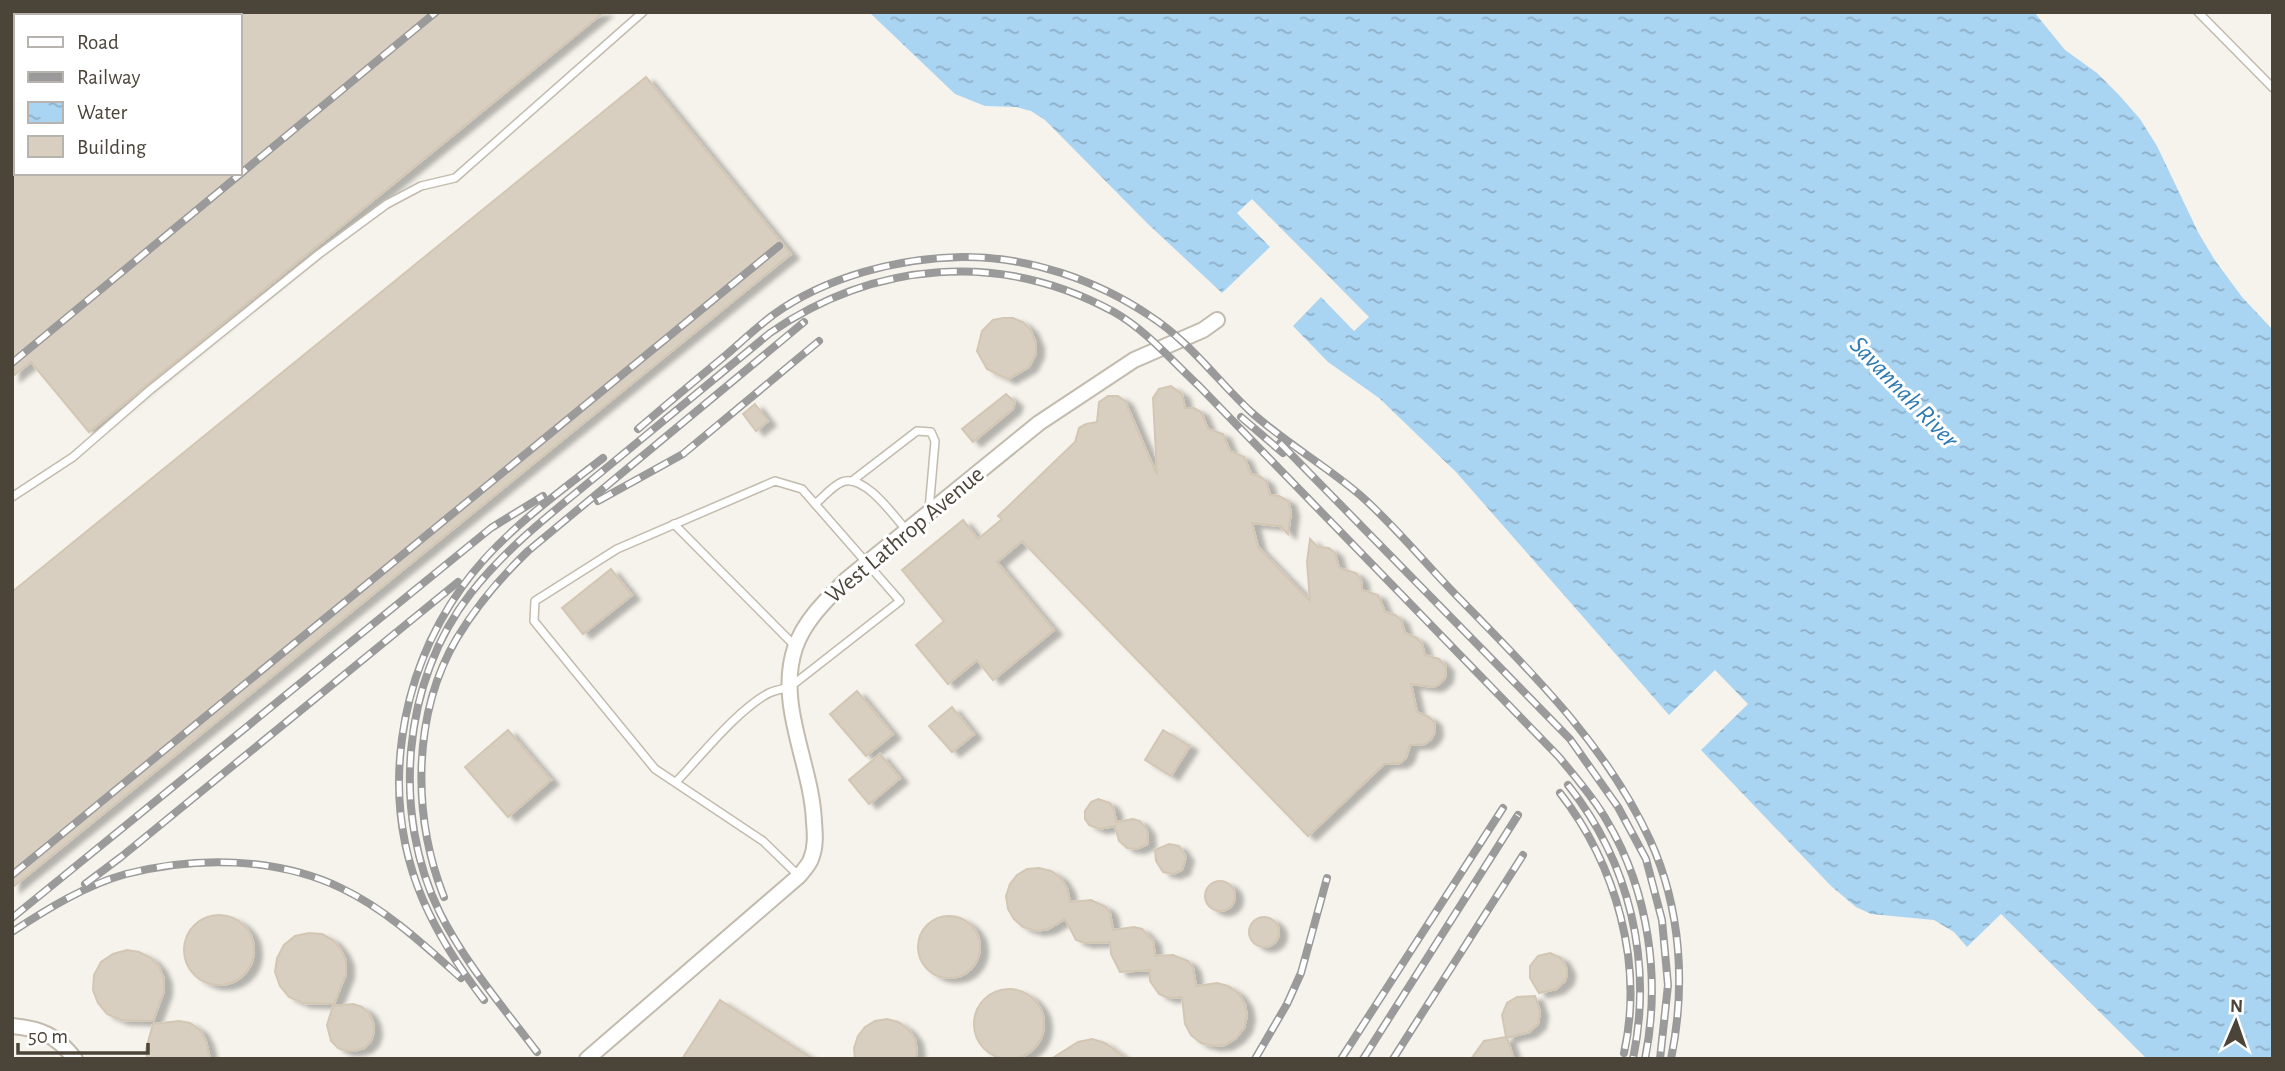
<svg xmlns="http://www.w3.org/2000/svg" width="2285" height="1071" viewBox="0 0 2285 1071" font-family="'Alegreya Sans',sans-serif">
<defs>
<pattern id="water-ripples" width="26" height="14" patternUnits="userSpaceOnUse" patternTransform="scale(1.75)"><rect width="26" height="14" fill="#a9d4f2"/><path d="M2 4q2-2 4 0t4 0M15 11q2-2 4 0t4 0" fill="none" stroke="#8caec5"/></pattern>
<filter id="shadow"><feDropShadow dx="8" dy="4.5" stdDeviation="2" flood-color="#0004"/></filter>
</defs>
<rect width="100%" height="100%" fill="#f6f3ec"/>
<!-- water -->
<path fill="url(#water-ripples)" d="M 869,12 L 2034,12 L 2065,50 L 2097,73 L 2119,95 L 2140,119 L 2157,146 L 2198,232 L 2214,259 L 2242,297 L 2273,330 L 2273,1059 L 2147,1059 L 2001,914 L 1967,947 L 1954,932 L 1934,920 L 1871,914 L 1856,907 L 1831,886 L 1701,750 L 1748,704 L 1715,670 L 1669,715 L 1456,472 L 1379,398 L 1328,362 L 1293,326 L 1321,297 L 1354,331 L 1369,317 L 1252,199 L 1237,213 L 1270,247 L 1222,293 L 1148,224 L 1045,120 L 1031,111 L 1016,107 L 985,106 L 955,94 Z"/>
<!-- building -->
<g fill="#d8cfc1" stroke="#d3c7b4" stroke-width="2" filter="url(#shadow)">
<path d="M 240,12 L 604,12 L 89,432 L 31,362 L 12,377 L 12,173 L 240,173 Z"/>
<path d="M 646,77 L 791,254 L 12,888 L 12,592 Z"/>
<path d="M 1003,318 L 1013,318 L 1023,322 L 1030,329 L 1036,343 L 1036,353 L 1029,367 L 1008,379 L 987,369 L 977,351 L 982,331 L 993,320 Z"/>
<path d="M 1171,386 L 1182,394 L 1185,408 L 1194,408 L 1201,412 L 1208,429 L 1223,434 L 1230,451 L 1244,457 L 1251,474 L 1259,476 L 1266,481 L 1270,495 L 1279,496 L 1288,501 L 1291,512 L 1288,534 L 1280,526 L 1252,523 L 1258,547 L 1310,601 L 1307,562 L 1310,539 L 1318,547 L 1329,548 L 1335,553 L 1339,568 L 1356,573 L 1361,580 L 1362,590 L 1378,595 L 1385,612 L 1395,615 L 1401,620 L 1405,633 L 1417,638 L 1422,644 L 1425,655 L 1439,659 L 1446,667 L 1445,678 L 1438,685 L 1433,687 L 1411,684 L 1417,712 L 1429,717 L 1434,722 L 1435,732 L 1431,739 L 1425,744 L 1410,745 L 1406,758 L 1400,763 L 1384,764 L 1308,836 L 1022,541 L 997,562 L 1054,630 L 993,680 L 977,660 L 948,684 L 916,645 L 944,621 L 902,570 L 963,520 L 978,539 L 1002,519 L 998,516 L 1075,442 L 1079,428 L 1086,424 L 1097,422 L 1099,402 L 1108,396 L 1118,396 L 1125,401 L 1157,475 L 1153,398 L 1159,389 Z"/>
<path d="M 1006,394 L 1015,402 L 1013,409 L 973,442 L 962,429 Z"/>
<path d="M 755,404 L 768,421 L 756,431 L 743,414 Z"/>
<path d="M 611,569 L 632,595 L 583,634 L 562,608 Z"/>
<path d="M 857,691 L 893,734 L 866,756 L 830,714 Z"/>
<path d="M 952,707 L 974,734 L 952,752 L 929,726 Z"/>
<path d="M 508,730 L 551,780 L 508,817 L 465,767 Z"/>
<path d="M 1163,730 L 1190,746 L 1171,776 L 1145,760 Z"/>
<path d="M 880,754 L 900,778 L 869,804 L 849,780 Z"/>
<path d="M 1098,799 L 1110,803 L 1114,810 L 1116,822 L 1133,819 L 1140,821 L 1147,830 L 1148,844 L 1137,849 L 1127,848 L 1119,841 L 1115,826 L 1099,829 L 1089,825 L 1085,819 L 1085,811 L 1091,802 Z"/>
<path d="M 1169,844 L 1179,846 L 1186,857 L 1182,870 L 1173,874 L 1163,872 L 1156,861 L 1155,850 Z"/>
<path d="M 1039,868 L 1051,871 L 1060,877 L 1067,888 L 1070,902 L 1091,900 L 1106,907 L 1110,913 L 1113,930 L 1134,927 L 1142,929 L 1153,941 L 1155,956 L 1173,955 L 1188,961 L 1193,968 L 1196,986 L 1217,983 L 1228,986 L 1238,993 L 1245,1004 L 1247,1016 L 1244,1028 L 1236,1038 L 1225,1045 L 1213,1046 L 1201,1043 L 1191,1035 L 1185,1024 L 1182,997 L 1168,998 L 1159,994 L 1150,981 L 1150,970 L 1120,972 L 1111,954 L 1110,942 L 1085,943 L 1076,940 L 1065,919 L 1048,929 L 1036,931 L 1023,927 L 1014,919 L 1008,909 L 1006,896 L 1010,884 L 1017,875 L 1027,869 Z"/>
<circle cx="1220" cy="896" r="15"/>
<circle cx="219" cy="950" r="35"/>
<circle cx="949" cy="947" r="31"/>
<circle cx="1264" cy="932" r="15"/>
<path d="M 309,933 L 322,934 L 333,940 L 341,950 L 346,961 L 346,974 L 334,1004 L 303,1003 L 289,997 L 280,986 L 275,972 L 277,958 L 284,945 L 295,936 Z"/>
<path d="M 127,950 L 139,952 L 151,958 L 159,967 L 164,979 L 164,991 L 153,1021 L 121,1020 L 107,1014 L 98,1003 L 93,990 L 94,975 L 101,962 L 113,954 Z"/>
<path d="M 1550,953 L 1561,958 L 1567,969 L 1567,975 L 1565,981 L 1556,989 L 1539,993 L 1530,978 L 1530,966 L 1538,956 Z"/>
<circle cx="1009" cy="1024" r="35"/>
<path d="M 1535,996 L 1540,1012 L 1538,1024 L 1529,1032 L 1507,1038 L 1514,1059 L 1471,1059 L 1484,1041 L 1506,1037 L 1502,1015 L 1507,1003 L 1517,997 Z"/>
<path d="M 720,1000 L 813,1059 L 682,1059 Z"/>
<path d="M 353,1004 L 362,1007 L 369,1013 L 373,1022 L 374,1032 L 371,1041 L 364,1048 L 354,1051 L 346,1051 L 338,1048 L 331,1041 L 327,1025 L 333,1006 Z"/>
<path d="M 887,1019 L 898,1022 L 908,1029 L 915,1039 L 917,1052 L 915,1059 L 855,1059 L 854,1048 L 858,1036 L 865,1027 L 875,1021 Z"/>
<path d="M 179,1021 L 190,1023 L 200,1030 L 206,1041 L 210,1059 L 147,1059 L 146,1049 L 153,1024 Z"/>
<path d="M 1092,1039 L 1105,1043 L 1127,1059 L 1051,1059 L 1078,1042 Z"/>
</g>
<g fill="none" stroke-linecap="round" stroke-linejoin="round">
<defs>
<g id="lane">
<path d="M 2198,12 L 2273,88"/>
<path d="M 852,481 L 917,431 L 931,432 L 935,441 L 929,510"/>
<path d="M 12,497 L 73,457 L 150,390 L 319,254 L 387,204 L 421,186 L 455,178 L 643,12"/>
<path d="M 815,504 C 823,498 832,486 842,482 C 864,473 894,516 907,531"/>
<path d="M 674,524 L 795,646"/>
<path d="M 676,782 C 701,756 738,709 769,693 C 775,690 783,689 790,687 L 900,601 L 802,489 L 775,481 L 617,549 L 535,601 L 534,621 L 655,769 L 763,841 L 799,876"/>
</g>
<g id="street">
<path d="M 12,1026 C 42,1029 56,1035 75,1059"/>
<path d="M 587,1059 L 799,876 C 803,871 809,865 811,859 C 816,847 815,834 814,822 C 812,765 776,705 795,648 C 804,621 827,599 846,580 L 1039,423 L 1134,360 L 1203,330 L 1217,320"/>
</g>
</defs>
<!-- lane casing -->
<use href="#lane" stroke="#c2bbae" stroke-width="10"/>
<!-- street casing -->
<use href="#street" stroke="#c2bbae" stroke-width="18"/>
<!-- lane -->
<use href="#lane" stroke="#fff" stroke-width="7"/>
<!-- street -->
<use href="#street" stroke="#fff" stroke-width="14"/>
<defs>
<g id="rail">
<path d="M 12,363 L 436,12"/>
<path d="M 1241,417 L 1283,453"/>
<path d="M 638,429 C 667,404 697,379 726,355 C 742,341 757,327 773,315 C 825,277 898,258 962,257 C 1027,256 1097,280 1150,316 C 1189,341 1217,380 1250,411 C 1284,442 1325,465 1360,495 C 1394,525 1424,562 1456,595 C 1529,670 1606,744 1650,840 C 1681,908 1686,986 1671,1059"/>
<path d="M 1280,443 L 1570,739 L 1618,807 L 1646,859 L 1662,920 L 1668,985 L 1660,1059"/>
<path d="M 598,501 L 683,454 L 819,341"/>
<path d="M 1568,785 C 1630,863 1653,962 1633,1059"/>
<path d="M 1560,793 C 1616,865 1644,963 1624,1053"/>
<path d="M 12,875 L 779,246"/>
<path d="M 85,884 L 121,857 L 458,582"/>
<path d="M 444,897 C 412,816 412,714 457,638 C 477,605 501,577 528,551 L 804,322"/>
<path d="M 12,918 L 491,528 L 543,496"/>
<path d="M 12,932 C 47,909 86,885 126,874 C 196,856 276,857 341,888 C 387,910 424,945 461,978"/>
<path d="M 484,1000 C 460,969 439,937 423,900 C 379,798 398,676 462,587 C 499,535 553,497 603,458"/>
<path d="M 537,1052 C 503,1007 465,963 440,913 C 391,814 402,680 471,593 C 507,547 554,511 599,474 C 656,427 713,380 770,333 C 874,261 1001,250 1114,312 C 1146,330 1172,361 1199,386 L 1559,757 C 1576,778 1594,798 1607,821 C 1649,892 1661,979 1645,1059"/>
<path d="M 1255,1059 L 1287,1004 L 1301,973 L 1327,878"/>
<path d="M 1341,1059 L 1503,808"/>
<path d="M 1363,1059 L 1518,815"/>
<path d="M 1393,1059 L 1523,855"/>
</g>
</defs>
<!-- rail casing -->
<use href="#rail" stroke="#9a9a9a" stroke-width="8"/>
<!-- rail -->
<use href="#rail" stroke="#fff" stroke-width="5" stroke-dasharray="16" stroke-linecap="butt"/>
</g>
<g text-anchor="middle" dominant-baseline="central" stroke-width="6" stroke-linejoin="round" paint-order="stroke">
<!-- street labels -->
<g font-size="24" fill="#4b4439" stroke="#fff">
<text transform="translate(905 535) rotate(-40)">West Lathrop Avenue</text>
</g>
<!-- water labels -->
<g font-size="26" font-style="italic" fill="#2e7ab2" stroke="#fff">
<text transform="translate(1904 392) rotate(46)">Savannah River</text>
</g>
</g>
<!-- border -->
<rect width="2285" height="1071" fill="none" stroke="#4b4439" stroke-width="28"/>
<!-- legend -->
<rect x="14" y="14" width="228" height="161" fill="#ffffff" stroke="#b7b4b0" stroke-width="2"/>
<rect x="28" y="37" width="35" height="10" fill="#ffffff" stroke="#b7b4b0" stroke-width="2"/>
<text x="77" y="49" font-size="21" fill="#4b4439">Road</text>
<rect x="28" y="72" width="35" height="10" fill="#9a9a9a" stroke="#b7b4b0" stroke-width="2"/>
<text x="77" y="84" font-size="21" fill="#4b4439">Railway</text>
<rect x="28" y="102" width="35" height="21" fill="url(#water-ripples)" stroke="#b7b4b0" stroke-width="2"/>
<text x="77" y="119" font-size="21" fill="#4b4439">Water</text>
<rect x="28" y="136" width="35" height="21" fill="#d8cfc1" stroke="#b7b4b0" stroke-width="2"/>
<text x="77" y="154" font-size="21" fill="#4b4439">Building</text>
<!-- north arrow -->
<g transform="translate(2236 1022) rotate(2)" stroke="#ffffff" stroke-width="5" paint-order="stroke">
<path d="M0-5L12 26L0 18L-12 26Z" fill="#4b4439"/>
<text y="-10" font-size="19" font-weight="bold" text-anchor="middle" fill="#4b4439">N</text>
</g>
<!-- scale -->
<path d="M18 1043v10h130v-10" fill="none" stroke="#4b4439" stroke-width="3.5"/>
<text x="28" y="1043" font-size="21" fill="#4b4439" stroke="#ffffff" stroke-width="5" paint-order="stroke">50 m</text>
</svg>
